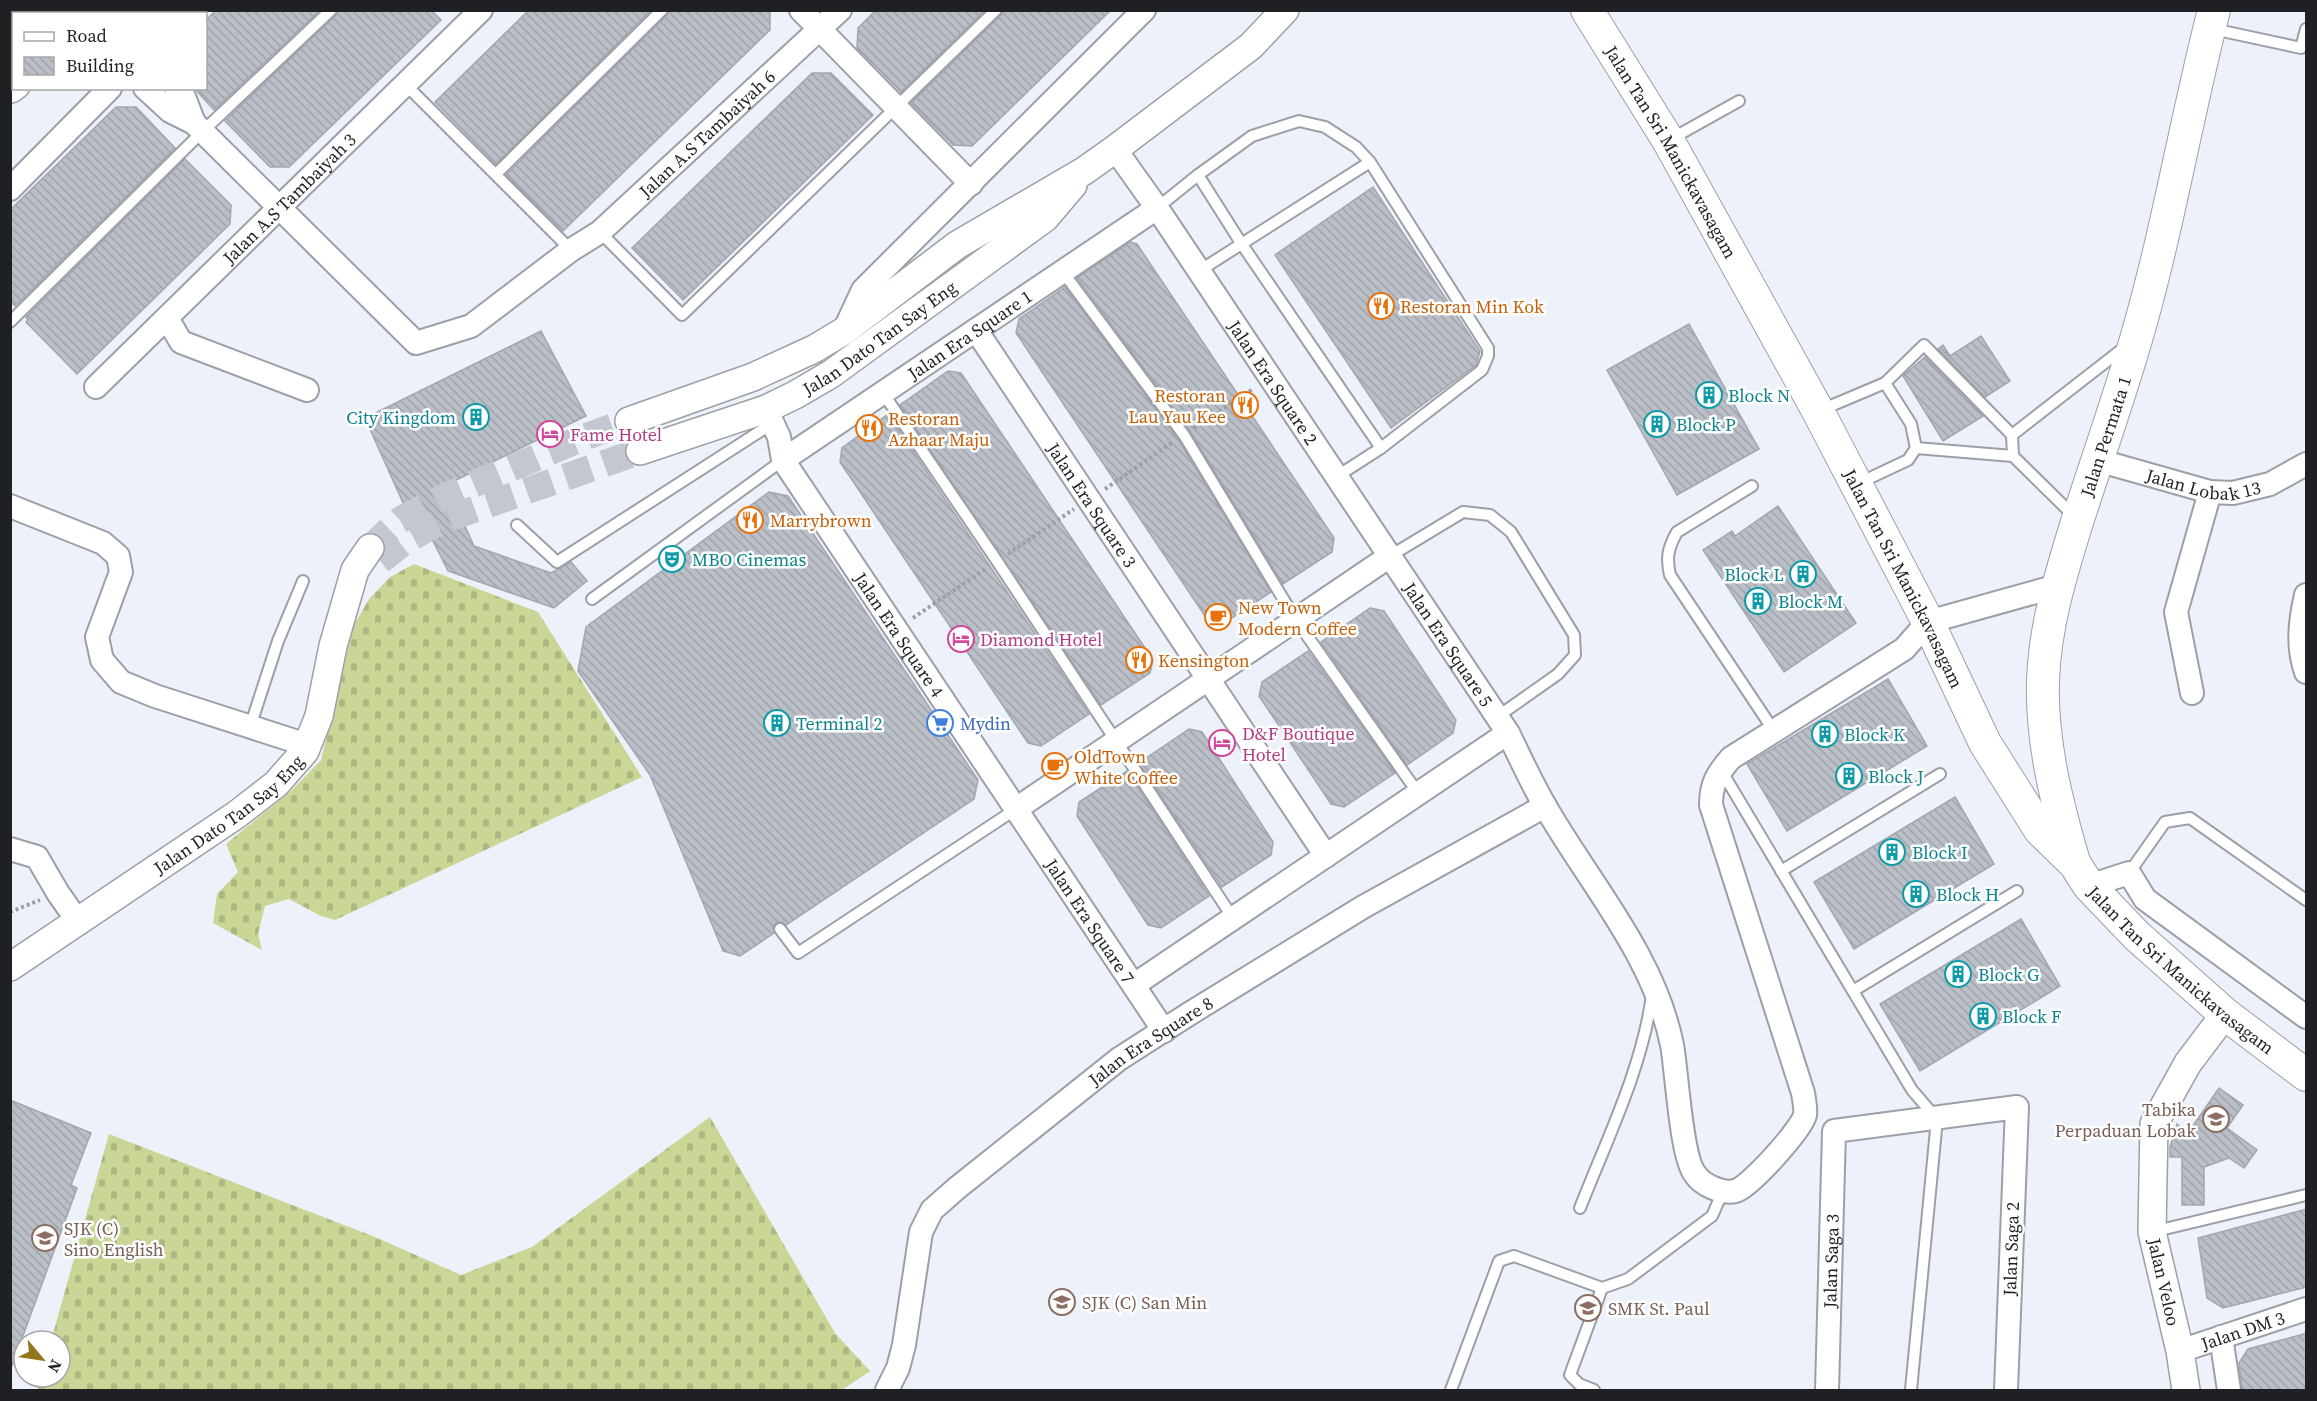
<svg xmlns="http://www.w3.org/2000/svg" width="2317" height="1401" viewBox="0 0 2317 1401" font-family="'Source Serif 4',serif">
<defs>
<pattern id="cemetery-stones" width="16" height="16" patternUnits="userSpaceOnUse" patternTransform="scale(1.5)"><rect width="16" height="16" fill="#cad696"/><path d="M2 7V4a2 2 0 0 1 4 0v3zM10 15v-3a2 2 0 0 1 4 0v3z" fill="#adb781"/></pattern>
<pattern id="building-back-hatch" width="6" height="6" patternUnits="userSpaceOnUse" patternTransform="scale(1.5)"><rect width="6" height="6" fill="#babfc7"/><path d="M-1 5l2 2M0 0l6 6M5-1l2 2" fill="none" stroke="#9fa4ab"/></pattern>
</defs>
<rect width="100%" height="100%" fill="#ecf1fa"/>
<!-- cemetery -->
<g fill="url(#cemetery-stones)">
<path d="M 414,564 L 538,612 L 642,777 L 335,920 L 321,916 L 289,899 L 265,906 L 258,934 L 262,950 L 213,923 L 217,894 L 238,872 L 226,844 L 292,790 L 321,760 L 353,627 L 369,599 L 390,577 Z"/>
<path d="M 710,1117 L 835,1333 L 870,1371 L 842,1390 L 37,1390 L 41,1377 L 60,1377 L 60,1341 L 51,1341 L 109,1134 L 375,1237 L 461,1275 L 532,1247 Z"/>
</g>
<!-- building -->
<g fill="url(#building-back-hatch)" stroke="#a2a6af" stroke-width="1.5">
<path d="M 216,10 L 320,10 L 214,110 L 194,88 L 206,88 L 206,20 Z"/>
<path d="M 338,10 L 431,10 L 441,20 L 289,167 L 270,167 L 225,121 L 336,15 Z"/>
<path d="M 529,10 L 651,10 L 496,164 L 435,102 Z"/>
<path d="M 669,10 L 770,10 L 770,30 L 563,231 L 506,175 L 667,15 Z"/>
<path d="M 876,10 L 985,10 L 901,92 L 857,48 L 858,28 Z"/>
<path d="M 1003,10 L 1111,10 L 972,146 L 953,145 L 911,103 L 1001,15 Z"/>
<path d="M 812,73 L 831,73 L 873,115 L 683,300 L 632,248 Z"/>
<path d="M 116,107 L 136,107 L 175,148 L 15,306 L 10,301 L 10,210 Z"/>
<path d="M 185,159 L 231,205 L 230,224 L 77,374 L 26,322 L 28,320 L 26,317 Z"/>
<path d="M 1373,187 L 1480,351 L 1476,365 L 1391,428 L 1275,255 Z"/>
<path d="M 1130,242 L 1137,244 L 1334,538 L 1332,552 L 1283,584 L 1190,431 L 1077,278 Z"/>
<path d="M 1065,287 L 1178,439 L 1271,592 L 1223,624 L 1209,622 L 1016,333 L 1019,319 Z"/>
<path d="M 1689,324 L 1759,449 L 1677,495 L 1607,370 Z"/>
<path d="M 541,331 L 586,416 L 446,485 L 474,546 L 551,573 L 571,562 L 587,581 L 554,608 L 448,571 L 413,501 L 404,505 L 365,418 Z"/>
<path d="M 1981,336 L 2010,381 L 1985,397 L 1938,349 L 1943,345 L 1950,356 Z"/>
<path d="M 1925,357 L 1983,416 L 1943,441 L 1903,376 Z"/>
<path d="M 948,371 L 961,373 L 1153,660 L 1150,673 L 1101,705 L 900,405 Z"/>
<path d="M 888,414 L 1089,714 L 1041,746 L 1028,743 L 840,462 L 842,448 Z"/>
<path d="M 769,492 L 788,496 L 978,780 L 974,799 L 786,925 L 782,922 L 776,923 L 773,927 L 774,933 L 740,956 L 723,951 L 650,775 L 578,671 L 586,627 Z"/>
<path d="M 1778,506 L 1856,623 L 1784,672 L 1703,550 L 1732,531 L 1735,536 Z"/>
<path d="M 1370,608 L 1384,611 L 1456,720 L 1453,733 L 1407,765 L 1321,642 Z"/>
<path d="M 1308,651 L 1395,773 L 1344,807 L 1331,804 L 1259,696 L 1262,682 Z"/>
<path d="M 1888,679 L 1927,746 L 1787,831 L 1747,764 Z"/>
<path d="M 1189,729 L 1202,732 L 1273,842 L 1271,855 L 1222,887 L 1139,763 Z"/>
<path d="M 1127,771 L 1209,896 L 1161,928 L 1148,925 L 1077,816 L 1079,802 Z"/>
<path d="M 1955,797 L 1994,864 L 1854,949 L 1814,882 Z"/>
<path d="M 2021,919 L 2060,986 L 1920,1071 L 1880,1004 Z"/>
<path d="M 2219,1088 L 2243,1105 L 2227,1128 L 2257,1150 L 2244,1168 L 2229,1158 L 2204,1167 L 2204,1205 L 2182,1205 L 2182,1157 L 2170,1157 L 2170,1147 L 2177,1124 L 2188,1133 Z"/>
<path d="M 10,1100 L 91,1133 L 71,1185 L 77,1188 L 12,1366 L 10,1366 Z"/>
<path d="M 2307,1209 L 2307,1287 L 2223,1308 L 2207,1298 L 2198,1238 Z"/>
<path d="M 2307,1333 L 2307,1390 L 2242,1390 L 2239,1363 L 2248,1349 Z"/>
</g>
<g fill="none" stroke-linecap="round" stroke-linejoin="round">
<!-- tertiary-tunnel -->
<g stroke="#c3c7cf" stroke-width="27" stroke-dasharray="27 14" stroke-linecap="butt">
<path d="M 370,548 L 400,520 L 448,495 L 585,437 L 629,421"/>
<path d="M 380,561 L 405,541 L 441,521 L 640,451"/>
</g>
<defs>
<g id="service">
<path d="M 2213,29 L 2301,48 L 2306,29"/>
<path d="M 405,84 L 571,250"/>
<path d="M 1671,139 L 1739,101"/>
<path d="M 496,174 L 662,10"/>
<path d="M 1198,175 L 1241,243 L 1381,448 L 1336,477"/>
<path d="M 1157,208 L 1198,175 L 1252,136 L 1299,121 L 1325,127 L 1356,147 L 1370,162 L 1488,348 L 1488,356 L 1482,370 L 1381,448"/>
<path d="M 600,232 L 682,315 L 996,10"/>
<path d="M 1199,271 L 1370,162"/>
<path d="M 1063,272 L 1184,435 L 1296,620 L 1418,793"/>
<path d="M 10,322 L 203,131 L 331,10"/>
<path d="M 1885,383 L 1924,345 L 2012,435"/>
<path d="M 883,393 L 997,561 L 1233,918"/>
<path d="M 1821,410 L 1885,383 L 1911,424 L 1916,448 L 1908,460 L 1857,484"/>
<path d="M 1916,448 L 2013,456"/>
<path d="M 1752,486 L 1677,532 C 1668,548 1666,558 1670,575 L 1774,731"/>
<path d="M 2075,517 L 2013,456 L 2012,435 L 2125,347"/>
<path d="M 517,525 L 557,562 L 773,423"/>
<path d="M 1390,556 L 1463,512 L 1490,515 L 1511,532 L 1574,635 L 1575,655 L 1558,674 L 1497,717"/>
<path d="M 592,599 L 783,460"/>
<path d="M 250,727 L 278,641 L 303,581"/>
<path d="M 1721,770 L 1912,1090 L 1937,1119 L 1911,1390"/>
<path d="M 1781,871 L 1940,774"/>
<path d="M 2129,873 L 2165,822 L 2190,818 L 2306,900"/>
<path d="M 780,929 L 798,953 L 1016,809"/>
<path d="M 1853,991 L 2017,891"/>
<path d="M 1580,1208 C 1607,1139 1642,1069 1652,995"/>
<path d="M 2152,1232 L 2306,1195"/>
<path d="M 1451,1390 L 1499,1261 L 1514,1256 L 1602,1288 L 1628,1279 L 1712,1216 L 1723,1191"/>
<path d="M 1594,1390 L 1579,1384 L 1570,1375 L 1602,1288"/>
</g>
<g id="minor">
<path d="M 801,10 L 971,184"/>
<path d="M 132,14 L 133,10"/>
<path d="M 186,14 L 189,10"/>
<path id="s1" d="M 145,88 L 170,111 L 194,123 L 416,343 L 471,326 L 571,250 L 600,232 L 840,10"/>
<path d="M 176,88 L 184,97 L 194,123"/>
<path id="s2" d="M 1115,149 L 1157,208 L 1508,733 C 1520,757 1531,782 1545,806 C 1589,883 1654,955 1672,1045 C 1677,1072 1681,1157 1695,1174 C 1702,1185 1722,1194 1735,1191 C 1749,1188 1801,1130 1805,1115 C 1806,1109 1804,1099 1803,1093 L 1711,805 C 1711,784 1717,774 1731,758 L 1904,649 L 1928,622 L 2057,586"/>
<path d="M 10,189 L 110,88"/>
<path d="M 167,318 L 181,342 L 307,390"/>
<path id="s3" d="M 976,330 L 1326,856"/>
<path d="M 844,331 L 863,290 L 1144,10"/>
<path id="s4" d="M 96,387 L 481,10"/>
<path id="s5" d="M 766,409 L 779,437 L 783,460 L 1164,1031"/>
<path id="s6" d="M 783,460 L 1157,208"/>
<path id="s7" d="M 2097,460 L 2210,492 L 2233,493 L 2270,484 L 2306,464"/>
<path d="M 10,506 L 103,543 L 118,556 L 121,572 L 97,637 L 102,660 L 121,682 L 155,696 L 307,745"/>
<path d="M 2306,595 C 2300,621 2297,647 2306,672"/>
<path d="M 2192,693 L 2176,612 L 2210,492"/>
<path d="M 1016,809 L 1390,556"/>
<path d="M 10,849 L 37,857 L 58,893 L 79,923"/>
<path d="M 2089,886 L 2129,873 L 2145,899 L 2306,1017"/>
<path d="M 1134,985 L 1508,733"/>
<path d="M 2221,1337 L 2229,1390"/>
<path id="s8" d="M 2180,1351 L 2306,1309"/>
<path id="s9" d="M 887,1390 L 898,1368 L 904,1345 L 921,1232 L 932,1210 L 957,1188 L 1119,1059 L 1189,1014 L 1363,907 L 1545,806"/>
<path id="s10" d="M 1827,1390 L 1834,1131 L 2017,1107 L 2006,1390"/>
</g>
<g id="tertiary">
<path d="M 629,421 L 753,377 L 814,349 L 844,331 L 957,245 L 1084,171 L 1115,149 L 1251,46 L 1285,10"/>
<path id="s11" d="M 640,451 L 766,409 L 795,395 L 831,374 L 1045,218 L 1073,185"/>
<path id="s12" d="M 10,967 L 236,815 L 276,784 L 305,751 L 319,716 L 333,646 L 355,570 L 370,548"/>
<path d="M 2186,1390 L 2180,1351 L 2152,1232 L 2154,1124 L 2188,1063 L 2225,1014"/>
</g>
<g id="secondary">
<path id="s13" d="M 1587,10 L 1668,140 L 1818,411 L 1928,622 L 1985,743 L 2040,830 L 2075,864 L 2089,886 L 2137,936 L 2225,1014 L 2306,1075"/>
<path id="s14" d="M 2074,862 C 2057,804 2041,742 2043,680 C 2045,625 2061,574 2077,522 C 2097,460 2119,398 2137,336 C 2168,229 2186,119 2214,10"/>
</g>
<g id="trunk">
<path d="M 45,14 L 48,10"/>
<path d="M 84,14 L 87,10"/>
<path d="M 10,47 L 14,44"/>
<path d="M 10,86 L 14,83"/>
</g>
</defs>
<!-- service casing -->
<use href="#service" stroke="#9ba0a8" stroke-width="14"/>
<!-- minor casing -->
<use href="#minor" stroke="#9ba0a8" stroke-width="26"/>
<!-- tertiary casing -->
<use href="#tertiary" stroke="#9ba0a8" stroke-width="30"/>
<!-- secondary casing -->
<use href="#secondary" stroke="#9ba0a8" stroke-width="34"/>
<!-- trunk casing -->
<use href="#trunk" stroke="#9ba0a8" stroke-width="36"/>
<!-- path -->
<g stroke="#9ca0a6" stroke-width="4" stroke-dasharray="3 3" stroke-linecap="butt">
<path d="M 1194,428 L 1253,389"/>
<path d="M 1105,489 L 1173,442"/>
<path d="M 1008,554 L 1074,509"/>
<path d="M 913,618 L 987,568"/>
<path d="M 10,912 L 40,900"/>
</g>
<!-- service -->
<use href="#service" stroke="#fff" stroke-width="10"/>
<!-- minor -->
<use href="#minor" stroke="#fff" stroke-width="22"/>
<!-- tertiary -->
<use href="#tertiary" stroke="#fff" stroke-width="27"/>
<!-- secondary -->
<use href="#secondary" stroke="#fff" stroke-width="32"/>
<!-- trunk -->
<use href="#trunk" stroke="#fff" stroke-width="33"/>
</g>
<!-- icons -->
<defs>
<symbol id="restaurant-ring" viewBox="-11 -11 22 22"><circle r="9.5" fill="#fff" stroke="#e8710a" stroke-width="1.5"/><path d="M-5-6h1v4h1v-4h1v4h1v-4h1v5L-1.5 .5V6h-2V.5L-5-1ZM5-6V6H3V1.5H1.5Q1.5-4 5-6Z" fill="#e8710a"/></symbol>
<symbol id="building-ring" viewBox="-11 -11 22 22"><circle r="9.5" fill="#fff" stroke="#0f9aa8" stroke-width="1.5"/><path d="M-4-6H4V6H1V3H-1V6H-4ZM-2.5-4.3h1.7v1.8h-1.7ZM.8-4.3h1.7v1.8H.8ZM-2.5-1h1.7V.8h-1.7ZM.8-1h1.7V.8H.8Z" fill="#0f9aa8"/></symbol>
<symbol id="hotel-ring" viewBox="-11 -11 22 22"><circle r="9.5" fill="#fff" stroke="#d1479c" stroke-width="1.5"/><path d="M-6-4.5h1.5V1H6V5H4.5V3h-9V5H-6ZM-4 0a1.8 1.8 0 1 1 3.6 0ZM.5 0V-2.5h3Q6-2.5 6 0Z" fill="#d1479c"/></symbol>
<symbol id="theatre-ring" viewBox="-11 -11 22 22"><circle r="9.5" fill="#fff" stroke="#0f9aa8" stroke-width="1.5"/><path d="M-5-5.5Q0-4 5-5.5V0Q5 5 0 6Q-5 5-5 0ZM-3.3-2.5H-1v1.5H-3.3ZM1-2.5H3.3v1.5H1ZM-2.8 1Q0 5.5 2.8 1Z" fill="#0f9aa8"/></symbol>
<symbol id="cafe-ring" viewBox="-11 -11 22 22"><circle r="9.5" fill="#fff" stroke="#e8710a" stroke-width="1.5"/><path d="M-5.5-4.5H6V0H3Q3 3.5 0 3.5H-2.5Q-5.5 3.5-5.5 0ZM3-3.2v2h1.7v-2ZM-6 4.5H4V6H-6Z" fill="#e8710a"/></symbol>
<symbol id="supermarket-ring" viewBox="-11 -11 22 22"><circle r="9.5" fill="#fff" stroke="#3f7fe0" stroke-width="1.5"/><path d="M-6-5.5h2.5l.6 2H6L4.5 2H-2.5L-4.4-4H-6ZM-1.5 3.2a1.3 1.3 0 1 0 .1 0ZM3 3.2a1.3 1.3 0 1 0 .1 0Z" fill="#3f7fe0"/></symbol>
<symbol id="school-ring" viewBox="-11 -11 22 22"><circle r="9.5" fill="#fff" stroke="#8d6e63" stroke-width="1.5"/><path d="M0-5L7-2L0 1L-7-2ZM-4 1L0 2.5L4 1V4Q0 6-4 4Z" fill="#8d6e63"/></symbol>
</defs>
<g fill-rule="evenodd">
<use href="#restaurant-ring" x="1366" y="291" width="30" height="30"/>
<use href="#building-ring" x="1694" y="380" width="30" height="30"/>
<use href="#restaurant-ring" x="1230" y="390" width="30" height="30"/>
<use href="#building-ring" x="461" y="402" width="30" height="30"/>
<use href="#building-ring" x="1642" y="409" width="30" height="30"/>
<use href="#restaurant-ring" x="854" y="413" width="30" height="30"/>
<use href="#hotel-ring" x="535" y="419" width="30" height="30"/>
<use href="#restaurant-ring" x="735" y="505" width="30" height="30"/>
<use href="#theatre-ring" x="657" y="544" width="30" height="30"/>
<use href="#building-ring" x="1788" y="559" width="30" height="30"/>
<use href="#building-ring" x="1743" y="586" width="30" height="30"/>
<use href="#cafe-ring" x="1203" y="602" width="30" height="30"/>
<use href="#hotel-ring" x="946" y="624" width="30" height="30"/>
<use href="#restaurant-ring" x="1124" y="645" width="30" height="30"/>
<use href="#building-ring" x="762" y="708" width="30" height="30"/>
<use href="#supermarket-ring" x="925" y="708" width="30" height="30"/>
<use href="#building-ring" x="1810" y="719" width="30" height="30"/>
<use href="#hotel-ring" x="1207" y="728" width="30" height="30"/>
<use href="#cafe-ring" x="1040" y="751" width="30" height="30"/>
<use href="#building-ring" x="1834" y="761" width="30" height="30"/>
<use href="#building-ring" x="1877" y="837" width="30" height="30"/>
<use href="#building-ring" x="1901" y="879" width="30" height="30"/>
<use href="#building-ring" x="1943" y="959" width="30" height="30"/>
<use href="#building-ring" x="1968" y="1001" width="30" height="30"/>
<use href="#school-ring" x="2201" y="1104" width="30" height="30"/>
<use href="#school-ring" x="30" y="1223" width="30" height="30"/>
<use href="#school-ring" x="1047" y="1287" width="30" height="30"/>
<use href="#school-ring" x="1573" y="1293" width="30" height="30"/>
</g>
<g text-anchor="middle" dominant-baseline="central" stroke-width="5" stroke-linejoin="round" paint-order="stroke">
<!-- street labels -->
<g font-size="18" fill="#1e2023" stroke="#fff">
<text stroke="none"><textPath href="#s1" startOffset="736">Jalan A.S Tambaiyah 6</textPath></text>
<text stroke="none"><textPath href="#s13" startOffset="165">Jalan Tan Sri Manickavasagam</textPath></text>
<text stroke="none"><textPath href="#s4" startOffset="270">Jalan A.S Tambaiyah 3</textPath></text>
<text stroke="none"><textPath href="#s6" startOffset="225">Jalan Era Square 1</textPath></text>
<text stroke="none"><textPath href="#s11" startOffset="267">Jalan Dato Tan Say Eng</textPath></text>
<text stroke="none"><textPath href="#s2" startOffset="282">Jalan Era Square 2</textPath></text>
<text stroke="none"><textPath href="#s14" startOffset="438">Jalan Permata 1</textPath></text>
<text stroke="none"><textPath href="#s7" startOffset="110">Jalan Lobak 13</textPath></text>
<text stroke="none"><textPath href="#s3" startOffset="210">Jalan Era Square 3</textPath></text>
<text stroke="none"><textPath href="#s13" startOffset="651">Jalan Tan Sri Manickavasagam</textPath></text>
<text stroke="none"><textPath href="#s5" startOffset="264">Jalan Era Square 4</textPath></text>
<text stroke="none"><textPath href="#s2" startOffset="597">Jalan Era Square 5</textPath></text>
<text stroke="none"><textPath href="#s12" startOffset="267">Jalan Dato Tan Say Eng</textPath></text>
<text stroke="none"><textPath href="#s5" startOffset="608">Jalan Era Square 7</textPath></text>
<text stroke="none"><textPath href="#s13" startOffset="1137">Jalan Tan Sri Manickavasagam</textPath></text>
<text stroke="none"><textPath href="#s9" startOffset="464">Jalan Era Square 8</textPath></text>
<text transform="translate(2011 1249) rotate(-88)">Jalan Saga 2</text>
<text stroke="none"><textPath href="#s10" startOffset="129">Jalan Saga 3</textPath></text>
<text transform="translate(2164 1282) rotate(77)">Jalan Veloo</text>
<text stroke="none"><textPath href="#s8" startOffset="66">Jalan DM 3</textPath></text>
</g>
<!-- food labels -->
<g font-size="18" fill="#c56008" stroke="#fff" text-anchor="start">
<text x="1400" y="306">Restoran Min Kok</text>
<text x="1226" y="395" text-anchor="end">Restoran<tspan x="1226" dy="21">Lau Yau Kee</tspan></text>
<text x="888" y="418">Restoran<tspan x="888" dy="21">Azhaar Maju</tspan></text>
<text x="770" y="520">Marrybrown</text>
<text x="1238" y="607">New Town<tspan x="1238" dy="21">Modern Coffee</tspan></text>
<text x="1158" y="660">Kensington</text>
<text x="1074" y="756">OldTown<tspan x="1074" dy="21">White Coffee</tspan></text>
</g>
<!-- culture labels -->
<g font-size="18" fill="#0d838f" stroke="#fff" text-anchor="start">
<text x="1728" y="395">Block N</text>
<text x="456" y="417" text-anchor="end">City Kingdom</text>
<text x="1676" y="424">Block P</text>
<text x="692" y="559">MBO Cinemas</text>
<text x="1784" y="574" text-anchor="end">Block L</text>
<text x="1778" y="601">Block M</text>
<text x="796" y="723">Terminal 2</text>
<text x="1844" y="734">Block K</text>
<text x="1868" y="776">Block J</text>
<text x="1912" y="852">Block I</text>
<text x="1936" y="894">Block H</text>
<text x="1978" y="974">Block G</text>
<text x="2002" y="1016">Block F</text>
</g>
<!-- hotel labels -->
<g font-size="18" fill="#b23c85" stroke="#fff" text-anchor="start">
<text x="570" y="434">Fame Hotel</text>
<text x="980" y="639">Diamond Hotel</text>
<text x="1242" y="733">D&amp;F Boutique<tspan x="1242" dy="21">Hotel</tspan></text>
</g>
<!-- shop labels -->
<g font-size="18" fill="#366cbe" stroke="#fff" text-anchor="start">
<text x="960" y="723">Mydin</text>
</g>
<!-- education labels -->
<g font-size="18" fill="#785e54" stroke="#fff" text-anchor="start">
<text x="2196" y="1109" text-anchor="end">Tabika<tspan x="2196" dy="21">Perpaduan Lobak</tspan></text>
<text x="64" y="1228">SJK (C)<tspan x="64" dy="21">Sino English</tspan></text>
<text x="1082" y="1302">SJK (C) San Min</text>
<text x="1608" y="1308">SMK St. Paul</text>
</g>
</g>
<!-- border -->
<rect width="2317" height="1401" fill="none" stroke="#1e2023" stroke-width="24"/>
<!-- legend -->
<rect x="12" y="12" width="195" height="78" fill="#ffffff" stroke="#a5a6a7" stroke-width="1.5"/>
<rect x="24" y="32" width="30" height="9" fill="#ffffff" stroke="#a5a6a7" stroke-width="1.5"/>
<text x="66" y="42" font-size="18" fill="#1e2023">Road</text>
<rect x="24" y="57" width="30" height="18" fill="url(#building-back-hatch)" stroke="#a5a6a7" stroke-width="1.5"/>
<text x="66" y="72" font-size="18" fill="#1e2023">Building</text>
<!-- north arrow -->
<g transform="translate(42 1359) rotate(119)"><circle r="28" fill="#ffffff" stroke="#a5a6a7" stroke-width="1.5"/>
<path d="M0-4.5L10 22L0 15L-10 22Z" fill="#92761c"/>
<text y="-9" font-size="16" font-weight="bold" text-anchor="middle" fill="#1e2023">N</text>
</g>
</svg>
